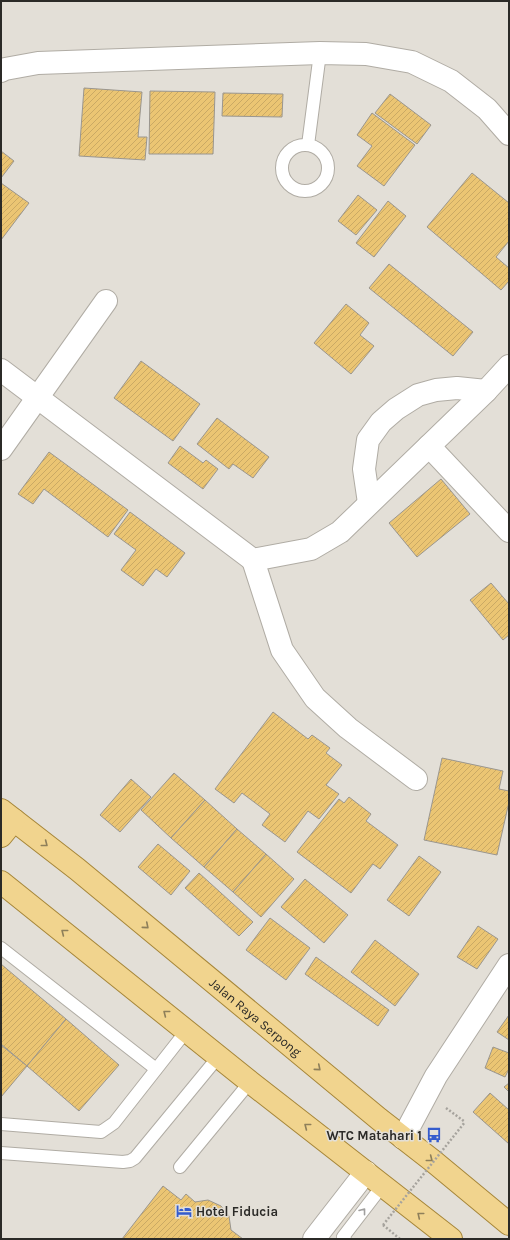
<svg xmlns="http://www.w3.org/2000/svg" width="510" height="1240" viewBox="0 0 510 1240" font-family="Karla,sans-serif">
<defs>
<pattern id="building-hatch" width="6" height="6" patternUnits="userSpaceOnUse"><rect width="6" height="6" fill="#ebc573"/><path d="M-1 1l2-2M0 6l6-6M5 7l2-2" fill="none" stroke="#caa964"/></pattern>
</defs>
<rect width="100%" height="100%" fill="#e3dfd7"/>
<!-- building -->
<g fill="url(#building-hatch)" stroke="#9a968f">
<path d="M 84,88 L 142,92 L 138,137 L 147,137 L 145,160 L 79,156 Z"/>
<path d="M 150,91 L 215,92 L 213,154 L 149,154 Z"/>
<path d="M 223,93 L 283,94 L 282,117 L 222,116 Z"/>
<path d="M 390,94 L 431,125 L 417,144 L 375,113 Z"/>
<path d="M 372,113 L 415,145 L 384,186 L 357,166 L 372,146 L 357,135 Z"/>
<path d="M 1,151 L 14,161 L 1,178 Z"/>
<path d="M 472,173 L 509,203 L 509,241 L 496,257 L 509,268 L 509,281 L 501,290 L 427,227 Z"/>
<path d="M 1,183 L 29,203 L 1,240 Z"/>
<path d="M 358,195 L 377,210 L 356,235 L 338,221 Z"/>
<path d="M 388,201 L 406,216 L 374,257 L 356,243 Z"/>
<path d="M 389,264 L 473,332 L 453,356 L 369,288 Z"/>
<path d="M 346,304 L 369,323 L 360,335 L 374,346 L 351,374 L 314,343 Z"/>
<path d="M 141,361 L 200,404 L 173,441 L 114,398 Z"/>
<path d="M 217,418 L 269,457 L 253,478 L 233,464 L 229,469 L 197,444 Z"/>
<path d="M 180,446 L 203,463 L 206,460 L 218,469 L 203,489 L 168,463 Z"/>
<path d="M 49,452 L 128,510 L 108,537 L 44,489 L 33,504 L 18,494 Z"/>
<path d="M 441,479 L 470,514 L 417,557 L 389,523 Z"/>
<path d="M 130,512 L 185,553 L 167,577 L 156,569 L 143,586 L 121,570 L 136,550 L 114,534 Z"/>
<path d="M 491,583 L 509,604 L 509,635 L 503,640 L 470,600 Z"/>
<path d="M 273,712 L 308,739 L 312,735 L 330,748 L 326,753 L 342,765 L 326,785 L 339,794 L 319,819 L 308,811 L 285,842 L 262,825 L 270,814 L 242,793 L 234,803 L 215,789 Z"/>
<path d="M 442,758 L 503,771 L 499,789 L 509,791 L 509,802 L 497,855 L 424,840 Z"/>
<path d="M 174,773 L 205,800 L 171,838 L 141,810 Z"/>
<path d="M 131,779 L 151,797 L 120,832 L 100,815 Z"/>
<path d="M 349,797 L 371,814 L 366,821 L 398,845 L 380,869 L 373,864 L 351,893 L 297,852 L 339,799 L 344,803 Z"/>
<path d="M 205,800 L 237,829 L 204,867 L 171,838 Z"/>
<path d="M 237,829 L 266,854 L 233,892 L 204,867 Z"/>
<path d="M 158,844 L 190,871 L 171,895 L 138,867 Z"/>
<path d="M 266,854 L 294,879 L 261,917 L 233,892 Z"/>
<path d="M 419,856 L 441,872 L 409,916 L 387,900 Z"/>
<path d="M 199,873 L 253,922 L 239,936 L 185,888 Z"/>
<path d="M 305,879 L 348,915 L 324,943 L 281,907 Z"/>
<path d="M 270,918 L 310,948 L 286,980 L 246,950 Z"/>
<path d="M 478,926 L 498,939 L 477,969 L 457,957 Z"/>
<path d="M 375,940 L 419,974 L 395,1006 L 351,972 Z"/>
<path d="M 316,957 L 389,1010 L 378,1026 L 305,974 Z"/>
<path d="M 1,964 L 66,1019 L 27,1066 L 1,1044 Z"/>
<path d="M 509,1015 L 509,1040 L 497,1032 Z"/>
<path d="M 66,1019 L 119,1065 L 79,1111 L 27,1066 Z"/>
<path d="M 1,1045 L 27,1066 L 1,1097 Z"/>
<path d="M 493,1047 L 509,1053 L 509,1069 L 505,1077 L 485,1068 Z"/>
<path d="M 509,1083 L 509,1092 L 504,1087 Z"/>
<path d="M 490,1093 L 509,1110 L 509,1144 L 473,1112 Z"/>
<path d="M 163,1186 L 181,1200 L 186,1194 L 195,1202 L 208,1200 L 221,1206 L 229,1216 L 231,1230 L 243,1239 L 122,1239 Z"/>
</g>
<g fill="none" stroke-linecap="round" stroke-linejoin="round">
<defs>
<g id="service">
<circle cx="305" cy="168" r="23"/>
<path d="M 308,145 L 320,53"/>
<path d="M 1,948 L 156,1069"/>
<path d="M 1,1124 L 101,1132 L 114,1123 L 187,1030"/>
<path d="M 1,1153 L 123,1162 L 130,1161 L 135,1158 L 219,1056"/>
<path d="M 180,1167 L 250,1082"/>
<path d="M 345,1239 L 343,1237 L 383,1185"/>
</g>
<g id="minor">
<path d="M 1,71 L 5,69 L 38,63 L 320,53 L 366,54 L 412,62 L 451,81 L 487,109 L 509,134"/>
<path d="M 1,370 L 253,560 L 311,549 L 340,532 L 486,391 L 509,366"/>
<path d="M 429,446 L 509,531"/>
<path d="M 1,449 L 106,301"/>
<path d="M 369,503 L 364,469 L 368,440 L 381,422 L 396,409 L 418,395 L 436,390 L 457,388 L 486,391"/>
<path d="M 253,560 L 282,650 L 315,698 L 348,728 L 416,779"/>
<path d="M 403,1138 L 436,1076 L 509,965"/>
<path d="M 314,1239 L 366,1172"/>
</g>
<g id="primary">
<path id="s1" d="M 1,810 L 77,869 L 379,1119 L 433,1161 L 509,1224"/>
<path d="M 1,836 L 14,820"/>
<path d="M 1,882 L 250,1082 L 451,1239"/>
</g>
</defs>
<!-- service casing -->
<use href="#service" stroke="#b0aca4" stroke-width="14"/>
<!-- minor casing -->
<use href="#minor" stroke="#b0aca4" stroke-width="24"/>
<!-- primary casing -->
<use href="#primary" stroke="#a68639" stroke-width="24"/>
<!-- path -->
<g stroke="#a6a39d" stroke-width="2.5" stroke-dasharray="2 2" stroke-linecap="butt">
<path d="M 446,1108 L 465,1122"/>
<path d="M 383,1225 L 400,1239"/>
</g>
<!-- service -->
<use href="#service" stroke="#fff" stroke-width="12"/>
<!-- minor -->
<use href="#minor" stroke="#fff" stroke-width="22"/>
<!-- primary -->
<use href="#primary" stroke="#f1d48e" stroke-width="22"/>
<!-- path-bridge -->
<path stroke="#a6a39d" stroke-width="2.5" stroke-dasharray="2 2" stroke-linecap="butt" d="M 383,1225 L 465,1122"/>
</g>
<!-- one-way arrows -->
<defs><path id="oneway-chevron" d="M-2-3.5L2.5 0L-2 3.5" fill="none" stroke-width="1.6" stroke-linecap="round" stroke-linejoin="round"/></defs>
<g stroke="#8e7f5a">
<use href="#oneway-chevron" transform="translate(45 844) rotate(38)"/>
<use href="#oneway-chevron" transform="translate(146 926) rotate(40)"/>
<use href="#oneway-chevron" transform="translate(64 932) rotate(-142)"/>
<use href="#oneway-chevron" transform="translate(166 1013) rotate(-142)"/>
<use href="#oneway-chevron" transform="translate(318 1068) rotate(40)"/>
<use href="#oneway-chevron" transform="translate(307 1126) rotate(-142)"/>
<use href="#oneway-chevron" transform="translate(430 1159) rotate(38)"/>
<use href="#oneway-chevron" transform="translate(420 1215) rotate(-141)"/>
</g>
<use stroke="#a09f9e" href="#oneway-chevron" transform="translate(363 1211) rotate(-52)"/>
<!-- icons -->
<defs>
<symbol id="bus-bare" viewBox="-9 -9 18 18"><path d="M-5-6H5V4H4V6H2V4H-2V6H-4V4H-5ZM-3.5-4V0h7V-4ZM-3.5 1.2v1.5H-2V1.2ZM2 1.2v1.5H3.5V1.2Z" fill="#355ccd" stroke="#e3dfd7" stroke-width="2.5" paint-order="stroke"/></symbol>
<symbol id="hotel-bare" viewBox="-9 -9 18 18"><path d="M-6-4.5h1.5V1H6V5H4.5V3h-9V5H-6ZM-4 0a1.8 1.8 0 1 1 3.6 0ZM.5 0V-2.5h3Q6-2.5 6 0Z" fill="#355ccd" stroke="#e3dfd7" stroke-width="2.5" paint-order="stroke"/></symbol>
</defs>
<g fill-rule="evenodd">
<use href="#bus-bare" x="423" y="1124" width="22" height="22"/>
<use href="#hotel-bare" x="173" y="1200" width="22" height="22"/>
</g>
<g text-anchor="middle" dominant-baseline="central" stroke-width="3" stroke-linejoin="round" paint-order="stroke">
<!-- street labels -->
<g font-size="13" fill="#2b2a27" stroke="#e3dfd7">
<text stroke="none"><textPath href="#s1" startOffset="328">Jalan Raya Serpong</textPath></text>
</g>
<!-- poi labels -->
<g font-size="13" font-weight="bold" fill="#2b2a27" stroke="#e3dfd7" text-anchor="end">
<text x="422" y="1135">WTC Matahari 1</text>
<text x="196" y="1211" text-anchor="start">Hotel Fiducia</text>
</g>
</g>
<!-- border -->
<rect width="510" height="1240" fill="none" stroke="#2b2a27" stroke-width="4"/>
</svg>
